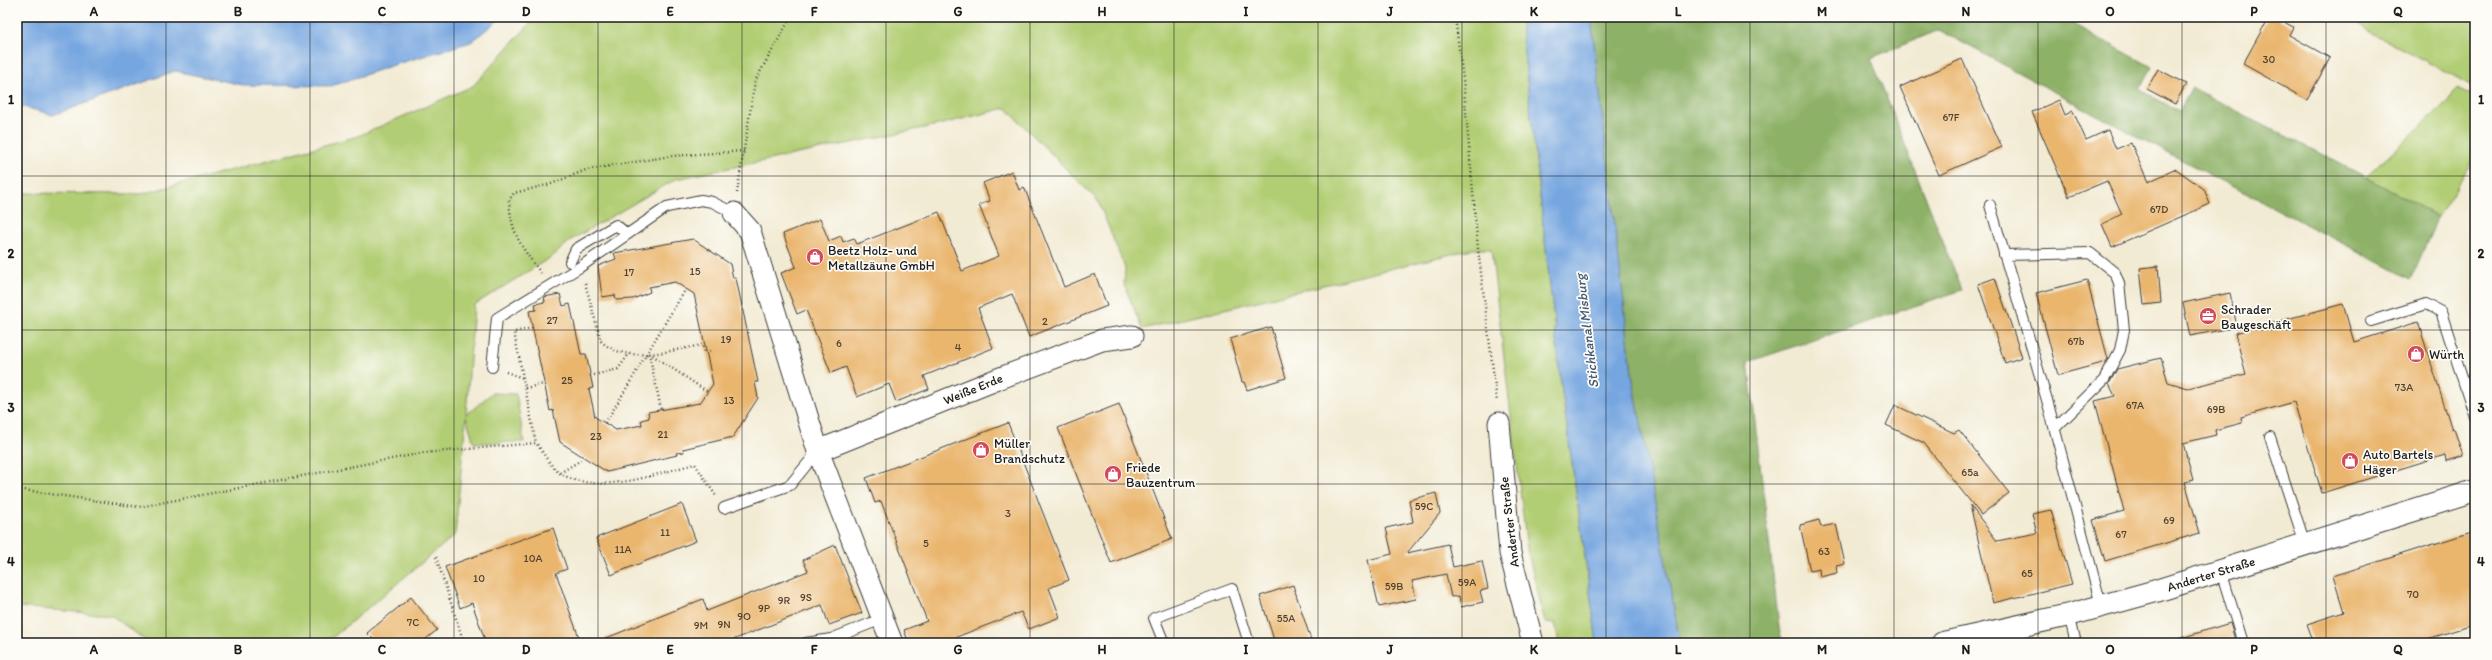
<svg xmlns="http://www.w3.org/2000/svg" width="2492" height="660" viewBox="0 0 2492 660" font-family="Itim,sans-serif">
<rect width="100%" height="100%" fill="#fdfcf7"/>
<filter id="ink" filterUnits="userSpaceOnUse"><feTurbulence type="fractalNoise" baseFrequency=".025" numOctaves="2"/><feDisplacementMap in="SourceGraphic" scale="8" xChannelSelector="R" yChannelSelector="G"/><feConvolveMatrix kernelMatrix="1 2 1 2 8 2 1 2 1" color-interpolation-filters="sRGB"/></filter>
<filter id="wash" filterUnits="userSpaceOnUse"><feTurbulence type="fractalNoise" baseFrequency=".012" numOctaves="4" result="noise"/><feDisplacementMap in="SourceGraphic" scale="16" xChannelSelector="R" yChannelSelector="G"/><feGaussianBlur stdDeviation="0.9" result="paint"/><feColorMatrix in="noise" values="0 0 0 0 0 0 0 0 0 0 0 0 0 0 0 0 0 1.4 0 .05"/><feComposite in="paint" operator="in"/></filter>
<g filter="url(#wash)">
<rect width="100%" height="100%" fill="#f2ebd4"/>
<!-- green -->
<g fill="#b2ce74" stroke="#677548">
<path d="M 536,17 L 1520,17 L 1561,384 L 1597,643 L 1559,643 L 1555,623 L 1545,622 L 1527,549 L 1491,249 L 1472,249 L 1142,329 L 1124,284 L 1125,268 L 1098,201 L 1006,108 L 938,125 L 676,179 L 571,240 L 553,256 L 474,305 L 466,415 L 492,393 L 516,394 L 524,442 L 474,443 L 466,417 L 455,535 L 326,643 L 149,643 L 111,615 L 17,607 L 17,193 L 142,194 L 358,136 L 473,86 Z"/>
<path d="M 2349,17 L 2475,17 L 2475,87 L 2374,34 Z"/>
<path d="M 2457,88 L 2475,97 L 2475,158 L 2438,217 L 2366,177 L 2448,101 Z"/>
</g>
<!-- forest -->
<path fill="#8db166" stroke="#546641" d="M 1591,17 L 2060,17 L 2152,67 L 2140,90 L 2179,111 L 2192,88 L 2366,177 L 2438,217 L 2411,279 L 2151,144 L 1939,30 L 1871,58 L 1962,290 L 1748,362 L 1781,643 L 1680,643 L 1632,374 Z"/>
<!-- water -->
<g fill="#76a6e0" stroke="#49617e">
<path d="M 17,17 L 502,17 L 471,42 L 397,64 L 331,86 L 243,85 L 175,71 L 53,115 L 17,105 Z"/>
<path d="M 1520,17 L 1591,17 L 1632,374 L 1680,643 L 1597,643 L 1561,384 Z"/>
</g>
<g id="blocks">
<!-- building -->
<g fill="#eab66e">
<path d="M 2269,17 L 2275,17 L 2293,27 L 2289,35 L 2330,58 L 2307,100 L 2243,64 Z"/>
<path d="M 1962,59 L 2002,147 L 1939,175 L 1900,87 Z"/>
<path d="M 2158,69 L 2186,84 L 2175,104 L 2147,89 Z"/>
<path d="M 2059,100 L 2065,115 L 2073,111 L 2086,140 L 2108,130 L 2116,149 L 2131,143 L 2148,182 L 2176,169 L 2204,189 L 2210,204 L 2112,247 L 2102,224 L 2122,214 L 2107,181 L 2069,197 L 2032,112 Z"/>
<path d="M 1012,171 L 1019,190 L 1024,187 L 1064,287 L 1095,274 L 1107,306 L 1029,337 L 1012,294 L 978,308 L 993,348 L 924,376 L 929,389 L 896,402 L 889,384 L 857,397 L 846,367 L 831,373 L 806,310 L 797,314 L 781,273 L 796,267 L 783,234 L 820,219 L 829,241 L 841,236 L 843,242 L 854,238 L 857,244 L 939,212 L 962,271 L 999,256 L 979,205 L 990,201 L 983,183 Z"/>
<path d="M 693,239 L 730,264 L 733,278 L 736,278 L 758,382 L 755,382 L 758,398 L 733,437 L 683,449 L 684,452 L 676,453 L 677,455 L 607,472 L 560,442 L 553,410 L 550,411 L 529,311 L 536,310 L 535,304 L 545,302 L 544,297 L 560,294 L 563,306 L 570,304 L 581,354 L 586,354 L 593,388 L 589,389 L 595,417 L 616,430 L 642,425 L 641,420 L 649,418 L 648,412 L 700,403 L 713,384 L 694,294 L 675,282 L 649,287 L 650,292 L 633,299 L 616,300 L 615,295 L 602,297 L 598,266 L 616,259 L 614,253 Z"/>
<path d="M 2158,266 L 2161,303 L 2144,305 L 2140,268 Z"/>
<path d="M 1995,278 L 2022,357 L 2005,363 L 1978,284 Z"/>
<path d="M 2087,280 L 2108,359 L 2106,362 L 2058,375 L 2036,293 Z"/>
<path d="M 2230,293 L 2237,327 L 2190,336 L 2183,303 Z"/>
<path d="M 2343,304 L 2354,342 L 2418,322 L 2452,430 L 2454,429 L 2463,456 L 2446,461 L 2445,455 L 2322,493 L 2294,402 L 2241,417 L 2242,423 L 2215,430 L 2216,435 L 2183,443 L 2193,480 L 2185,482 L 2200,533 L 2105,561 L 2093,520 L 2124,511 L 2095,401 L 2115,396 L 2109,384 L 2117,369 L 2161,358 L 2168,382 L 2188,388 L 2246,374 L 2235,333 Z"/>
<path d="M 1271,327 L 1286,378 L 1247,390 L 1244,382 L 1242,382 L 1230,339 Z"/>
<path d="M 1119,404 L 1172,539 L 1111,563 L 1058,428 Z"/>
<path d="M 1895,405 L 1954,433 L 1959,430 L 2009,493 L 1981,515 L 1924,443 L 1886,425 Z"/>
<path d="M 1008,423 L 1069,580 L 1049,588 L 1060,617 L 1029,629 L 1021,612 L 941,643 L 909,643 L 904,630 L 927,621 L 881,501 L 875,503 L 866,478 Z"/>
<path d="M 1436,493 L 1440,513 L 1407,553 L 1448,544 L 1453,567 L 1482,561 L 1488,589 L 1480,591 L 1483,602 L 1461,607 L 1459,596 L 1451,597 L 1446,574 L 1412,581 L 1416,599 L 1379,607 L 1368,560 L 1392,554 L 1386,528 L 1413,522 L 1409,500 Z"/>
<path d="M 682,504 L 696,541 L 611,575 L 596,538 Z"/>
<path d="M 1970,505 L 1997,541 L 2037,533 L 2032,514 L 2051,510 L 2072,584 L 1993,603 Z"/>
<path d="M 1819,520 L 1821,527 L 1836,524 L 1845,564 L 1836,566 L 1837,573 L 1820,577 L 1819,569 L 1810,571 L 1800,525 Z"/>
<path d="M 553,528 L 567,569 L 556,573 L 581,643 L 486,643 L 472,603 L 460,608 L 445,567 Z"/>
<path d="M 2475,531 L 2475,624 L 2415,643 L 2314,643 L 2307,624 L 2344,612 L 2333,576 Z"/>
<path d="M 835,545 L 862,613 L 829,625 L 822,605 L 725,643 L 594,643 L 703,599 L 707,611 L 808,571 L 803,560 Z"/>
<path d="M 1293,585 L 1312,643 L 1275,643 L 1260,596 Z"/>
<path d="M 411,597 L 437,630 L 421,643 L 377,643 L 367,633 Z"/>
<path d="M 2230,623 L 2236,643 L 2178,643 L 2178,639 Z"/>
</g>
</g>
</g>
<g filter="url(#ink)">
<use href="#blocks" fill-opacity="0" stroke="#3c3b38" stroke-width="1"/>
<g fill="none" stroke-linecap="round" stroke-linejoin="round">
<defs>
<g id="service">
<path d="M 1990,205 L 2047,400 L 2101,605"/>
<path d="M 2004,255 L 2090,253 L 2115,273 L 2119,283 L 2124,330 L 2120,350 L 2104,380 L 2055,428"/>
<path d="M 570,262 L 576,249 L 616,225 L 627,234"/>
<path d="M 2371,321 L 2426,304 L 2441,312 L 2475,417"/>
<path d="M 492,367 L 497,318 L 580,267 L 667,207 L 701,200 L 712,202 L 734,213"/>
<path d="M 2270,437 L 2305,544"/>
<path d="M 724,508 L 790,485 L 818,451"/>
<path d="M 2221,571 L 2243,643"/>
<path d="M 2069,615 L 2076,643"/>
<path d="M 806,643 L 831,639 L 882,619"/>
<path d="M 1164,643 L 1154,618 L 1232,589 L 1249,643"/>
</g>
<g id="minor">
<path d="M 734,213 L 750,231 L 818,451 L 892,643"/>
<path d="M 1499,423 L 1510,553 L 1533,643"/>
<path d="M 818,451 L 1003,377 L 1102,340 L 1132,336"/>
</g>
<path id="secondary" d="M 1943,643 L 2069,615 L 2156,591 L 2475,491"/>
</defs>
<!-- service casing -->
<use href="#service" stroke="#3c3b38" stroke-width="12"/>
<!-- minor casing -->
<use href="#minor" stroke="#3c3b38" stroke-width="23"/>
<!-- secondary casing -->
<use href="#secondary" stroke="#3c3b38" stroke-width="24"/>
<!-- path -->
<g stroke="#3c3b38" stroke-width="2.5" stroke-dasharray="1 3" stroke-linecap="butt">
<path d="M 1455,17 L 1463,79 L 1478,249 L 1497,402"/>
<path d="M 737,193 L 755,81 L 791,17"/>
<path d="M 541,273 C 521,247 511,233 509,200 L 514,193 L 551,184 L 586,170 L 671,156 L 744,151"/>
<path d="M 585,283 L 601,341 C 626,366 673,349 703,345 L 704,353 L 710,351"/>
<path d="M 532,328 L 514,332 L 536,443"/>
<path d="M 649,353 L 708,392"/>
<path d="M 649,353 L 661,409"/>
<path d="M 506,372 L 523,378"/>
<path d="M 590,376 L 618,369 L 629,354"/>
<path d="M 525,388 L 544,384"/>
<path d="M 605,423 C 633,379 658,333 686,289"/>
<path d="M 560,473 L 581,460"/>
<path d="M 17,489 L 139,507 L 423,453 L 536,443 C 543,452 552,469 561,474 C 601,496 654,474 695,464 L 716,496"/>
<path d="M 436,557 L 464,643"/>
</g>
<!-- service -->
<use href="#service" stroke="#fff" stroke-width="10"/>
<!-- minor -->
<use href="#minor" stroke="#fff" stroke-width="21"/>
<!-- secondary -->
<use href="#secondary" stroke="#fff" stroke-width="22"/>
</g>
</g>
<!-- grid -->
<path fill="none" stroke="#1c1c1c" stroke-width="1" stroke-opacity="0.55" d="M 166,17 L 166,643M 310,17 L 310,643M 454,17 L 454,643M 598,17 L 598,643M 742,17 L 742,643M 886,17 L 886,643M 1030,17 L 1030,643M 1174,17 L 1174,643M 1318,17 L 1318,643M 1462,17 L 1462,643M 1606,17 L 1606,643M 1750,17 L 1750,643M 1894,17 L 1894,643M 2038,17 L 2038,643M 2182,17 L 2182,643M 2326,17 L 2326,643M 17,176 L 2475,176M 17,330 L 2475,330M 17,484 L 2475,484"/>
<!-- icons -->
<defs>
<symbol id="shop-disc" viewBox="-11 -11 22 22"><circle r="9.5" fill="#d1495b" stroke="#fdfcf7"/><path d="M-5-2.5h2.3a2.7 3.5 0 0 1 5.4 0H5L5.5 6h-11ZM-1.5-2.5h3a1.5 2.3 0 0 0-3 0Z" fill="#fff"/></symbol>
<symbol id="office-disc" viewBox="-11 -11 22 22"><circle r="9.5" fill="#d1495b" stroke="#fdfcf7"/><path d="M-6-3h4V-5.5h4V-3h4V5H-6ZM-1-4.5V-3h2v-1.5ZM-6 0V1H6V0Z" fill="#fff"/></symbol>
</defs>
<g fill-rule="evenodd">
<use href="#shop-disc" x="805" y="247" width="20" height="20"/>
<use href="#office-disc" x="2198" y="306" width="20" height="20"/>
<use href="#shop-disc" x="2406" y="344" width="20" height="20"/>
<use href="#shop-disc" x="971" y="440" width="20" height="20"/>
<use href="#shop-disc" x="2340" y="451" width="20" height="20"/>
<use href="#shop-disc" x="1103" y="464" width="20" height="20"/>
</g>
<g text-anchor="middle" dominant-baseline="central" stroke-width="3.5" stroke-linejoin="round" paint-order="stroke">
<!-- number labels -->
<g font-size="11" fill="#504230">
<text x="2269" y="59">30</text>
<text x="1951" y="117">67F</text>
<text x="2159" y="209">67D</text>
<text x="695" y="271">15</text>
<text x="629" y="272">17</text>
<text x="552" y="320">27</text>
<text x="1045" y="321">2</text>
<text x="726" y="339">19</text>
<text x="2076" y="341">67b</text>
<text x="839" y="343">6</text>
<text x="958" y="347">4</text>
<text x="567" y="380">25</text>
<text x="2404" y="387">73A</text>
<text x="729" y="400">13</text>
<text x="2135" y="405">67A</text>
<text x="2216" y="409">69B</text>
<text x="663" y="434">21</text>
<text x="596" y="436">23</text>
<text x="1970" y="472">65a</text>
<text x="1424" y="506">59C</text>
<text x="1008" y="513">3</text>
<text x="2169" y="520">69</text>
<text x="665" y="532">11</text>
<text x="2121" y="534">67</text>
<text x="926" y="543">5</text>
<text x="623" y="549">11A</text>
<text x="1824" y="551">63</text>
<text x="533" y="558">10A</text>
<text x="2027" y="573">65</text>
<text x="479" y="578">10</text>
<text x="1467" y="582">59A</text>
<text x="1394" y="586">59B</text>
<text x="2413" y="594">70</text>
<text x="806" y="597">9S</text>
<text x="784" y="600">9R</text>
<text x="764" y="608">9P</text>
<text x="744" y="616">9O</text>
<text x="1286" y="618">55A</text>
<text x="413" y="622">7C</text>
<text x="724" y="624">9N</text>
<text x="701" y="625">9M</text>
</g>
<!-- poi labels -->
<g font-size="13" fill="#1c1c1c" stroke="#fdfcf7" text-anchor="start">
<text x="828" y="250">Beetz Holz- und<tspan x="828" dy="15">Metallzäune GmbH</tspan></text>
<text x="2221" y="309">Schrader<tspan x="2221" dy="15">Baugeschäft</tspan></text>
<text x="2429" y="354">Würth</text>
<text x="994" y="443">Müller<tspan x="994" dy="15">Brandschutz</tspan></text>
<text x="2363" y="454">Auto Bartels<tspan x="2363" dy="15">Häger</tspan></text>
<text x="1126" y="467">Friede<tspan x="1126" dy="15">Bauzentrum</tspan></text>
</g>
<!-- street labels -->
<g font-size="13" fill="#1c1c1c" stroke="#fdfcf7">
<text transform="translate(973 389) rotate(-22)">Weiße Erde</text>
<text transform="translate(1509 522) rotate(-97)">Anderter Straße</text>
<text transform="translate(2211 574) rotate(-17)">Anderter Straße</text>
</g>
<!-- water labels -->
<g font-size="14" font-style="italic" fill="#445a74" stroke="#fdfcf7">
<text transform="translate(1587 331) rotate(-97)">Stichkanal Misburg</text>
</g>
</g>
<!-- margin -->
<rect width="2492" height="660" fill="none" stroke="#fdfcf7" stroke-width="44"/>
<rect x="22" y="22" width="2448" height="616" fill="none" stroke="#1c1c1c" stroke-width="1.5"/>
<g font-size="13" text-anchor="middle" font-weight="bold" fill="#1c1c1c">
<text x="94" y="16">A</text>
<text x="238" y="16">B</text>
<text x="382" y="16">C</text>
<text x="526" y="16">D</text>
<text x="670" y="16">E</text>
<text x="814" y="16">F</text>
<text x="958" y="16">G</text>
<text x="1102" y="16">H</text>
<text x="1246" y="16">I</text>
<text x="1390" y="16">J</text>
<text x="1534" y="16">K</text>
<text x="1678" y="16">L</text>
<text x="1822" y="16">M</text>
<text x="1966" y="16">N</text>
<text x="2110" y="16">O</text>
<text x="2254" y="16">P</text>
<text x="2398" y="16">Q</text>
<text x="11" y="104">1</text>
<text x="2481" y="104">1</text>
<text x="11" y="258">2</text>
<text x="2481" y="258">2</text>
<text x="11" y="412">3</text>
<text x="2481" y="412">3</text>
<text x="11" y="566">4</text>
<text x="2481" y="566">4</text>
<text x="94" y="654">A</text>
<text x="238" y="654">B</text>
<text x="382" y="654">C</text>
<text x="526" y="654">D</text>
<text x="670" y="654">E</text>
<text x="814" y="654">F</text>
<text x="958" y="654">G</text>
<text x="1102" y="654">H</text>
<text x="1246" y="654">I</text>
<text x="1390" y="654">J</text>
<text x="1534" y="654">K</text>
<text x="1678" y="654">L</text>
<text x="1822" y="654">M</text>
<text x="1966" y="654">N</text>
<text x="2110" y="654">O</text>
<text x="2254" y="654">P</text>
<text x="2398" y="654">Q</text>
</g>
</svg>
